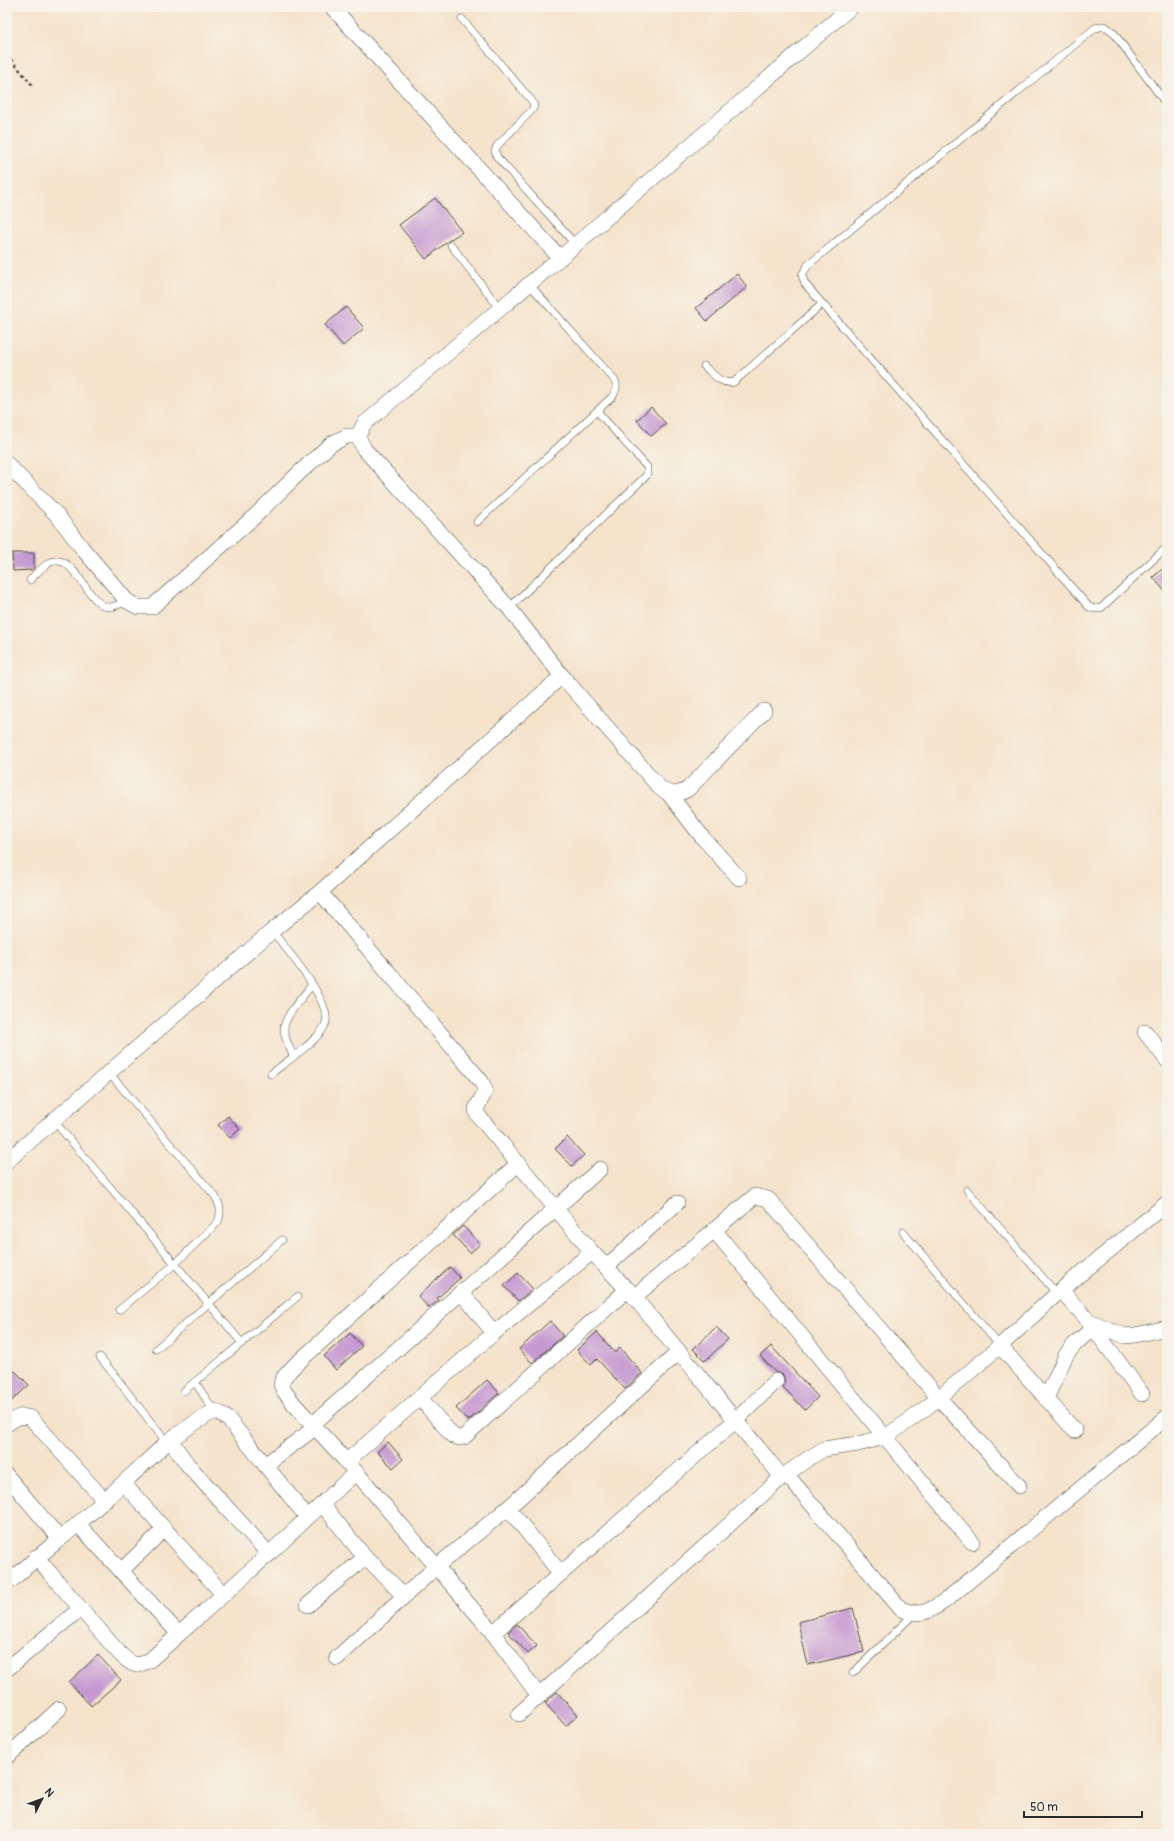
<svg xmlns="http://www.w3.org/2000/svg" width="1174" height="1841" viewBox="0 0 1174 1841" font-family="Pangolin,sans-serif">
<rect width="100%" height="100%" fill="#f7f3e8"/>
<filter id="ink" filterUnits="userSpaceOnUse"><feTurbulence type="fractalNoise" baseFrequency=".025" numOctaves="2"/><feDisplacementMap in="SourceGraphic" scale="8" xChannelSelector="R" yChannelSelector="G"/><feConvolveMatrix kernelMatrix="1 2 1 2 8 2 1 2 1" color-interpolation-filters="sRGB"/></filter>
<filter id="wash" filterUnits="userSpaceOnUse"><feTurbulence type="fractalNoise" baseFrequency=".012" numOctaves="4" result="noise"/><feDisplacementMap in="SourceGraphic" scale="16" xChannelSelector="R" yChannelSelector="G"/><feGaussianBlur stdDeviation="0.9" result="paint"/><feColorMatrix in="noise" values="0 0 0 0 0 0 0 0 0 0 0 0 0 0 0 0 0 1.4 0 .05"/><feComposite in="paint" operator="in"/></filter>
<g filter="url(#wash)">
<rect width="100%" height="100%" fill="#f5e3cc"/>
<g id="blocks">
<!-- building -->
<g fill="#c598d2">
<path d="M 435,198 L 462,232 L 448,241 L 426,259 L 399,225 Z"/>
<path d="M 737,274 L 747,287 L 707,321 L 696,308 Z"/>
<path d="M 346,307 L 364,328 L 343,346 L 325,325 Z"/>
<path d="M 651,407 L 666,424 L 651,436 L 637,420 Z"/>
<path d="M 12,553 L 34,553 L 34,568 L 32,570 L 13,571 Z"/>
<path d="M 1167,565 L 1167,594 L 1153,577 Z"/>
<path d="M 228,1116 L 240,1129 L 230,1138 L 218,1125 Z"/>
<path d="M 567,1137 L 584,1155 L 572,1166 L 555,1149 Z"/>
<path d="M 463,1226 L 480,1244 L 470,1253 L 453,1235 Z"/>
<path d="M 450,1267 L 460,1278 L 437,1298 L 439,1300 L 429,1308 L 418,1296 Z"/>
<path d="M 518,1273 L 533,1289 L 518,1301 L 504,1286 Z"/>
<path d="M 550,1321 L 563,1336 L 532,1363 L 519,1349 Z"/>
<path d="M 716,1327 L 728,1339 L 705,1361 L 693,1349 Z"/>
<path d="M 597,1332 L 615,1353 L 620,1348 L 642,1373 L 625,1389 L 597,1359 L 591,1365 L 577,1350 Z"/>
<path d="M 350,1333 L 362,1346 L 336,1370 L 324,1356 Z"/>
<path d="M 771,1346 L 818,1397 L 805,1410 L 783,1387 L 785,1383 L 783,1375 L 775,1372 L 760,1356 Z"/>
<path d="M 15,1371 L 29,1385 L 7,1405 L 7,1378 Z"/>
<path d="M 487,1380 L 499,1393 L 468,1421 L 456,1408 Z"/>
<path d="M 388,1442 L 403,1459 L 393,1468 L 377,1452 Z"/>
<path d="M 853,1608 L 864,1652 L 808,1665 L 798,1622 Z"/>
<path d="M 517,1624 L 537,1646 L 528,1654 L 508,1632 Z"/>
<path d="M 98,1655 L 121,1680 L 91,1706 L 69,1682 Z"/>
<path d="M 557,1692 L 578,1715 L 566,1726 L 545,1703 Z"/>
</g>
</g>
</g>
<g filter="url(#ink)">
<use href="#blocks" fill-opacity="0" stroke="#494743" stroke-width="1"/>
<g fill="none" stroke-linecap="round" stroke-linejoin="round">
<defs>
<g id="service">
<path d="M 462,19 L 532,101 L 534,106 L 532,110 L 497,146 L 495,151 L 497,157 L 576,245"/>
<path d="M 1167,105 L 1113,32 L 1105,26 L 1095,28 L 808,265 L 802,275 L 805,284 L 1089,607 L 1095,609 L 1101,608 L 1167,547"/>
<path d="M 451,245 L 500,309"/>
<path d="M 704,366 C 713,374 721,385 734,382 L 822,304"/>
<path d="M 477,522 L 613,396 C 617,388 618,384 612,377 L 529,284"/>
<path d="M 30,580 C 35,575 40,569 46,565 C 73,544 87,607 109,607 C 114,607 122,603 127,601"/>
<path d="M 509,608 L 647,475 L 647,467 L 597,411"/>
<path d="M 293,1056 C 290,1048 284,1038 284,1029 C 284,1016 304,995 312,985"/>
<path d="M 109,1073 L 215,1196 C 220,1205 222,1211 218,1222 L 175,1264 L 119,1310"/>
<path d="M 271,1074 C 284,1063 323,1038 326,1022 C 330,1000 286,948 272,931"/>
<path d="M 54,1121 L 242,1343"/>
<path d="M 967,1190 L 1057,1294"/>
<path d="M 903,1232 L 1000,1346"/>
<path d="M 156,1349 L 282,1240"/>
<path d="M 100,1357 L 167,1443"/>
<path d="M 195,1382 L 214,1411"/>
<path d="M 184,1391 L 297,1297"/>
<path d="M 853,1673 L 914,1614"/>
</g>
<g id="minor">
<path d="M 332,7 L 560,258"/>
<path d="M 7,464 L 57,515 L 82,548 L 127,601 L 138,607 L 152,607 L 254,517 L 299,473 L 331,444 L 347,436 L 358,436"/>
<path d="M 764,711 L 688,789 C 676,796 670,795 660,788 L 562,676 L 509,608 L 364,449 L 358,436 L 364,424 L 560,258 L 851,7"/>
<path d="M 669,794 L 703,838 L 739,878"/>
<path d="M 320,892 L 481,1081 L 485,1089 L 485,1092 L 476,1109 L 477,1114 L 592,1252 L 634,1297 L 782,1477"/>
<path d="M 1145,1032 L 1167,1060"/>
<path d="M 7,1161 L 272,931 L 320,892 L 562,676"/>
<path d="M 714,1230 L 972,1542"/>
<path d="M 606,1267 L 677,1203"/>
<path d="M 1061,1290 L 1087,1319 L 1142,1394"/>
<path d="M 461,1292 L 494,1333"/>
<path d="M 634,1297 L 755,1196 L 768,1199 L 939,1398 L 1019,1486"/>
<path d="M 1087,1320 L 1125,1336 L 1135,1335 L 1167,1328"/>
<path d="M 1000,1346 L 1075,1431"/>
<path d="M 420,1398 L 453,1436 L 459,1438 L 464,1437 L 628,1289"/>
<path d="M 1046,1399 L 1066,1355 L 1075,1344 L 1093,1328"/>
<path d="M 7,1424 C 16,1418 21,1414 31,1418 L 105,1501"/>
<path d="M 313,1424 L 600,1169"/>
<path d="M 170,1440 L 193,1424 L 214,1411 L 221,1414 L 229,1420 L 307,1517"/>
<path d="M 346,1462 L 494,1333 L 592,1252"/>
<path d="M 265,1465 L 316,1427"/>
<path d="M 786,1474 L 901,1609 C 922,1617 928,1612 946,1600 L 1167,1417"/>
<path d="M 7,1476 L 60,1539"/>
<path d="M 124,1484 L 223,1594"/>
<path d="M 322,1504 L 368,1561"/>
<path d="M 508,1508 L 561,1574"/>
<path d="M 78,1524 L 179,1634"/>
<path d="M 36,1557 L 120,1654 C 132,1665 135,1668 150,1660 L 269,1554 L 356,1472"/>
<path d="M 121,1571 L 164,1529"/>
<path d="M 7,1572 L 13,1579 C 34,1559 57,1542 79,1523 C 110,1496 139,1468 170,1440 L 188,1465 L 269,1554"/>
<path d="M 308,1605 L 361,1561 L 368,1561 L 374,1565 L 404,1596"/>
<path d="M 493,1633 L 735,1421 L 776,1381"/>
<path d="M 337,1658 L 437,1566 L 508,1508 L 679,1352"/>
<path d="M 7,1669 L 80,1609"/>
<path d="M 539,1696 L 782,1477 L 809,1458 L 824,1449 L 858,1444 L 885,1437 L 910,1420 L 939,1398 L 1000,1346 L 1061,1290 L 1167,1203"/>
<path d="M 519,1714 L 539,1696 L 493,1633 L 356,1472 L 294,1404 L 284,1391 L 281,1384 L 284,1377 L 294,1366 L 519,1163"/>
<path d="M 7,1757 L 59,1709"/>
</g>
</defs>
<!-- service casing -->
<use href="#service" stroke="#494743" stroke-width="8"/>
<!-- minor casing -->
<use href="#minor" stroke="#494743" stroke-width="16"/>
<!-- path -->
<path stroke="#494743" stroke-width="2.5" stroke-dasharray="3 3" stroke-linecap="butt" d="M 7,55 L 34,87"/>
<!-- service -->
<use href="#service" stroke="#fff" stroke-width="7"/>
<!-- minor -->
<use href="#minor" stroke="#fff" stroke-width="15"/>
</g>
</g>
<!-- margin -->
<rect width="1174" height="1841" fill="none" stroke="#f7f3e8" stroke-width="24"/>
<!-- north arrow -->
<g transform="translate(42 1799) rotate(48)" stroke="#f7f3e8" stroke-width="3" paint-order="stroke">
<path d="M0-3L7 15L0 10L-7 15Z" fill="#2b2b2b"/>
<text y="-6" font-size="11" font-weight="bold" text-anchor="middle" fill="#2b2b2b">N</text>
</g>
<!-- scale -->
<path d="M1024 1811v6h118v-6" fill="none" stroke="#2b2b2b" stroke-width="2"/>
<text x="1030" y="1811" font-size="12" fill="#2b2b2b" stroke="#f7f3e8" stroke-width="3" paint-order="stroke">50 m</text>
</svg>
